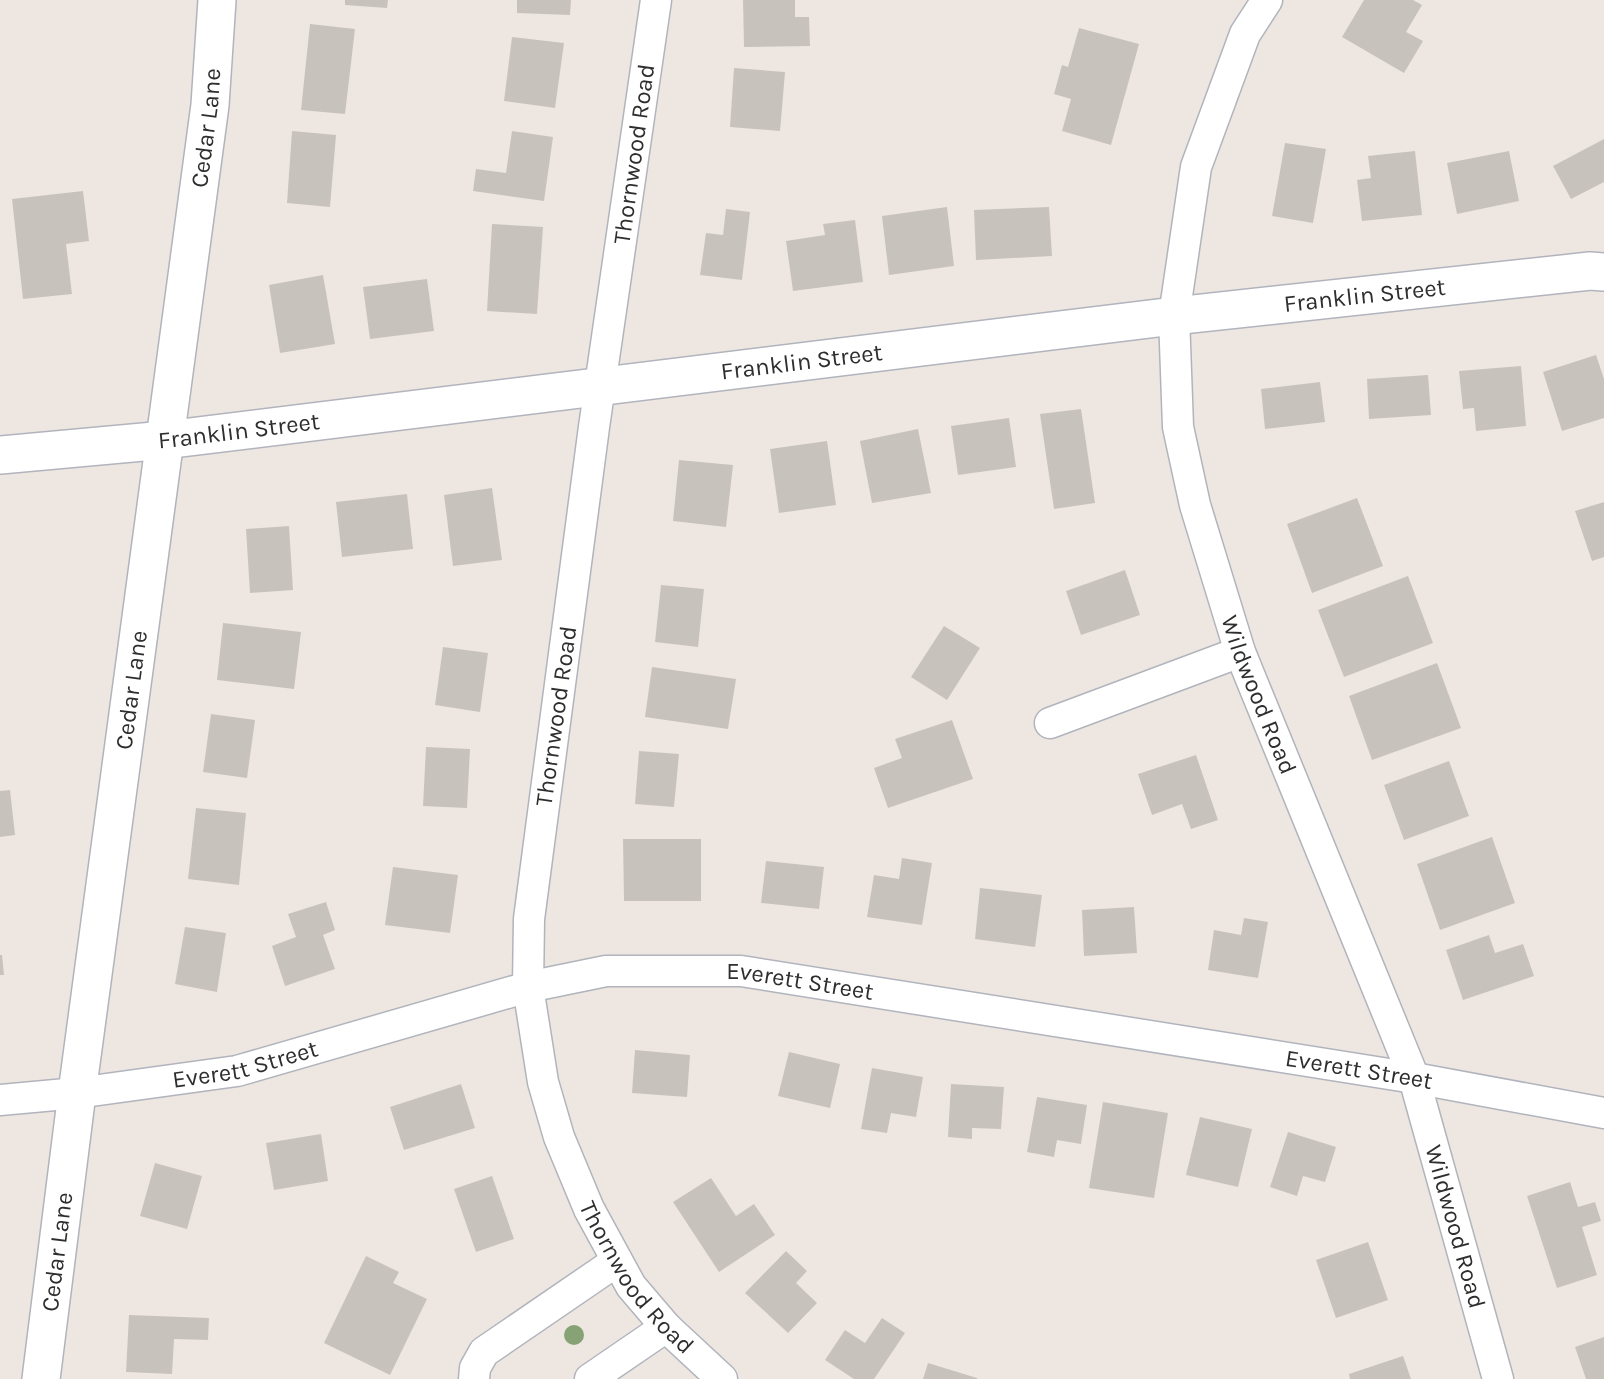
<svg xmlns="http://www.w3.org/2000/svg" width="1604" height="1379" viewBox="0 0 1604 1379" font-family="Karla,sans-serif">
<rect width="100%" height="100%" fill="#eee7e1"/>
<!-- building -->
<g fill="#c7c3bc">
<path d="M 345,0 L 388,0 L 387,8 L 345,5 Z"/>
<path d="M 517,0 L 571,0 L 570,15 L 517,13 Z"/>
<path d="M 743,0 L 795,0 L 795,17 L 809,17 L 810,46 L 744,47 Z"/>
<path d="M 1364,0 L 1413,0 L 1422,5 L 1406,32 L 1423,41 L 1404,73 L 1342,37 Z"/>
<path d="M 310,24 L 355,29 L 345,114 L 301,110 Z"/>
<path d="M 1079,28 L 1139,44 L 1111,145 L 1062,131 L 1071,99 L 1054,94 L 1062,65 L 1068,67 Z"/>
<path d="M 512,37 L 564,43 L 555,108 L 504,101 Z"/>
<path d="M 734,68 L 785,72 L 780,131 L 730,127 Z"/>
<path d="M 292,131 L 336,135 L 330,207 L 287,203 Z"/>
<path d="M 512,131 L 553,137 L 544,201 L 473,191 L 476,169 L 506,173 Z"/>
<path d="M 1604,139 L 1604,182 L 1571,199 L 1553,166 Z"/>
<path d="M 1285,143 L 1326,149 L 1313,223 L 1272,216 Z"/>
<path d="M 1415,151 L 1422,215 L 1362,221 L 1357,180 L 1371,178 L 1368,156 Z"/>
<path d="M 1509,151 L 1519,201 L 1457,214 L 1447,163 Z"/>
<path d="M 83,191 L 89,241 L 66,244 L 72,294 L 23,299 L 12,199 Z"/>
<path d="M 947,207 L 954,266 L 889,275 L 882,216 Z"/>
<path d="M 1049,207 L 1052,256 L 976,260 L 974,210 Z"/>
<path d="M 726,209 L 750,212 L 742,280 L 700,275 L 706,233 L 723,235 Z"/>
<path d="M 855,220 L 863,282 L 793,291 L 786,241 L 825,235 L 823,224 Z"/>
<path d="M 492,224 L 543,227 L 537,314 L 487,311 Z"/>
<path d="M 323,275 L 335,344 L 280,353 L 269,285 Z"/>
<path d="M 427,279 L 434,331 L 370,339 L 363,287 Z"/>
<path d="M 1596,355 L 1604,379 L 1604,418 L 1562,431 L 1543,372 Z"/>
<path d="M 1521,366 L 1526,426 L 1476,431 L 1474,408 L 1463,409 L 1459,371 Z"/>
<path d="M 1428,375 L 1431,415 L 1369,419 L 1367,379 Z"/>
<path d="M 1320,382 L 1325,422 L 1265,429 L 1261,389 Z"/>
<path d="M 1081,409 L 1095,503 L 1054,509 L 1040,414 Z"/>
<path d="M 1009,418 L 1016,467 L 958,475 L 951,426 Z"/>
<path d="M 918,429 L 931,493 L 872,503 L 860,441 Z"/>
<path d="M 827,441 L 836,505 L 779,513 L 770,449 Z"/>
<path d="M 679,460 L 733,465 L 726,527 L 673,521 Z"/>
<path d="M 492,488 L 502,560 L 453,566 L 444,495 Z"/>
<path d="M 407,494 L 413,549 L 342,557 L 336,502 Z"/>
<path d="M 1357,498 L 1383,566 L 1312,593 L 1287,524 Z"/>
<path d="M 1604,502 L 1604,557 L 1592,561 L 1575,511 Z"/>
<path d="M 289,526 L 293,590 L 250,593 L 246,529 Z"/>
<path d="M 1125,570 L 1140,615 L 1081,635 L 1066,591 Z"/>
<path d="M 1408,576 L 1433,643 L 1344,677 L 1318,610 Z"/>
<path d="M 661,585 L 704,589 L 698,647 L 655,642 Z"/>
<path d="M 223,623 L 301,632 L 294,689 L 217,680 Z"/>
<path d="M 944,626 L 980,648 L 947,700 L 911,677 Z"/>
<path d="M 443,647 L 488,653 L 480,712 L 435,705 Z"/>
<path d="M 1437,663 L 1461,728 L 1372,760 L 1349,696 Z"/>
<path d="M 652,667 L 736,679 L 728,729 L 645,717 Z"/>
<path d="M 211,714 L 255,720 L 247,778 L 203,772 Z"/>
<path d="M 952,720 L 973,779 L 888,808 L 874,768 L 902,758 L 895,739 Z"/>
<path d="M 426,747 L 470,749 L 467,808 L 423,806 Z"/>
<path d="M 639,751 L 679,754 L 674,807 L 635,804 Z"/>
<path d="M 1196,755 L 1218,820 L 1191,829 L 1182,804 L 1152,815 L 1138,774 Z"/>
<path d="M 1449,761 L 1469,816 L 1404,840 L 1384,785 Z"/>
<path d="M 10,790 L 15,835 L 0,837 L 0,791 Z"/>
<path d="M 196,808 L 246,813 L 239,885 L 188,879 Z"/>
<path d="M 1492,837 L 1515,903 L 1440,930 L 1417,864 Z"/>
<path d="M 623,839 L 701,839 L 701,901 L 624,901 Z"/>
<path d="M 902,858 L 932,863 L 922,925 L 867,917 L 874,875 L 899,879 Z"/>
<path d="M 766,861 L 824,867 L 819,909 L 761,903 Z"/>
<path d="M 393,867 L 458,875 L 450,933 L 385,925 Z"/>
<path d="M 980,888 L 1042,895 L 1035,947 L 975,939 Z"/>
<path d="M 326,902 L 335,930 L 323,935 L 335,969 L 285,986 L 272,946 L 296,937 L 288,914 Z"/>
<path d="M 1134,907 L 1137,953 L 1084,956 L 1082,910 Z"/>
<path d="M 1244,918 L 1268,922 L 1258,978 L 1208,970 L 1214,930 L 1241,935 Z"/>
<path d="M 185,927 L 226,933 L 217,992 L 175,984 Z"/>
<path d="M 1489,935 L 1495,953 L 1523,944 L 1534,976 L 1463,1000 L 1446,950 Z"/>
<path d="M 0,955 L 2,955 L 4,975 L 0,975 Z"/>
<path d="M 635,1050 L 690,1055 L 687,1097 L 632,1093 Z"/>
<path d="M 789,1052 L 840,1064 L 830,1108 L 778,1096 Z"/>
<path d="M 872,1068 L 923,1077 L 916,1117 L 891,1113 L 887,1133 L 861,1129 Z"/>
<path d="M 461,1084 L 475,1128 L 404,1150 L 390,1107 Z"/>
<path d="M 951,1084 L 1004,1087 L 1001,1129 L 972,1128 L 972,1139 L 948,1137 Z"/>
<path d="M 1037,1097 L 1087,1105 L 1081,1144 L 1057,1140 L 1054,1157 L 1027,1152 Z"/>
<path d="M 1103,1102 L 1168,1113 L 1154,1198 L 1089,1188 Z"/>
<path d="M 1200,1117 L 1252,1129 L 1238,1187 L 1186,1175 Z"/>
<path d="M 1288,1132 L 1336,1147 L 1325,1182 L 1303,1176 L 1297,1196 L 1270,1187 Z"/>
<path d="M 321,1134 L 328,1181 L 274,1190 L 266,1143 Z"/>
<path d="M 155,1163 L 202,1176 L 187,1229 L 140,1216 Z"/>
<path d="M 492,1176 L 514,1239 L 476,1252 L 454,1189 Z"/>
<path d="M 711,1178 L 736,1216 L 754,1204 L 775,1235 L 719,1272 L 673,1202 Z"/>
<path d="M 1570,1182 L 1578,1207 L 1595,1202 L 1601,1221 L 1582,1227 L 1597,1275 L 1557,1288 L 1527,1196 Z"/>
<path d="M 1368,1242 L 1388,1300 L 1336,1318 L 1316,1260 Z"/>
<path d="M 786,1251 L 807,1271 L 796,1283 L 817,1303 L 788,1333 L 745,1293 Z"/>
<path d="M 366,1256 L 399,1272 L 393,1283 L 427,1299 L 390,1375 L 324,1343 Z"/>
<path d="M 129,1315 L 209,1318 L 208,1340 L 174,1339 L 172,1374 L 126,1372 Z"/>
<path d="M 882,1318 L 905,1333 L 874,1379 L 854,1379 L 825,1360 L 845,1330 L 865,1343 Z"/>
<path d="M 1604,1337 L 1604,1379 L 1586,1379 L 1575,1347 Z"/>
<path d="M 1403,1356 L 1411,1379 L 1350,1379 L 1349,1374 Z"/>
<path d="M 928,1363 L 977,1378 L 977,1379 L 923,1379 Z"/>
</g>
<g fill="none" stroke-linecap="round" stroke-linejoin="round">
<defs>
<g id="minor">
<path id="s1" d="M 656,0 L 594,427 L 529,919 L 528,987 L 543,1082 L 559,1137 L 589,1209 L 631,1286 L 666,1327 L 722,1379"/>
<path id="s2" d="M 1267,0 L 1245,34 L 1196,167 L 1174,316 L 1178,427 L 1195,505 L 1240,652 L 1414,1078 L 1498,1379"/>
<path d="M 1050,723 L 1240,652"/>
<path id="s3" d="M 0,1100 L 77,1093 L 237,1071 L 528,987 L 606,971 L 741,971 L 1414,1078 L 1604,1113"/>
<path d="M 474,1379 L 475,1368 L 484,1352 L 617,1261"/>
<path d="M 590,1379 L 666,1327"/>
</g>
<g id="tertiary">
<path id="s4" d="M 0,455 L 165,440 L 1174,316 L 1590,271 L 1604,272"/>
<path id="s5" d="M 41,1379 L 77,1093 L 210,105 L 217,0"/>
</g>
</defs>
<!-- minor casing -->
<use href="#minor" stroke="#b1b4bd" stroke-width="33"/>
<!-- tertiary casing -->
<use href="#tertiary" stroke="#b1b4bd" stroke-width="40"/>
<!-- minor -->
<use href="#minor" stroke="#fff" stroke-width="30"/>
<!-- tertiary -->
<use href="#tertiary" stroke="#fff" stroke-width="37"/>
</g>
<!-- trees -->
<circle fill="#87a375" cx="574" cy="1335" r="10"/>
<g text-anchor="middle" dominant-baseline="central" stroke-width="6" stroke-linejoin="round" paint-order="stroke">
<!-- street labels -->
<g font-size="24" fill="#2e2e2e" stroke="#fff">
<text stroke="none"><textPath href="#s5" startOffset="1262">Cedar Lane</textPath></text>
<text transform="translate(634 154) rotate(-82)">Thornwood Road</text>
<text stroke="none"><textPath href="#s4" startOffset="1374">Franklin Street</textPath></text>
<text stroke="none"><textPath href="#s4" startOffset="807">Franklin Street</textPath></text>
<text stroke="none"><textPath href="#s4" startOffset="240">Franklin Street</textPath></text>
<text stroke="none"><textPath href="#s5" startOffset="695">Cedar Lane</textPath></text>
<text stroke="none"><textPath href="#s2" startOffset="724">Wildwood Road</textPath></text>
<text transform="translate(556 716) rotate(-82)">Thornwood Road</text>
<text stroke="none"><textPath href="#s3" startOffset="816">Everett Street</textPath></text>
<text stroke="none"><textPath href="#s3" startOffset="248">Everett Street</textPath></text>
<text stroke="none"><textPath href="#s3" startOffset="1382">Everett Street</textPath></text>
<text stroke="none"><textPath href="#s2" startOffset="1292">Wildwood Road</textPath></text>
<text stroke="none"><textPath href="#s5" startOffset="128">Cedar Lane</textPath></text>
<text stroke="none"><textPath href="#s1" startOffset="1311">Thornwood Road</textPath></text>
</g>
</g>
</svg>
